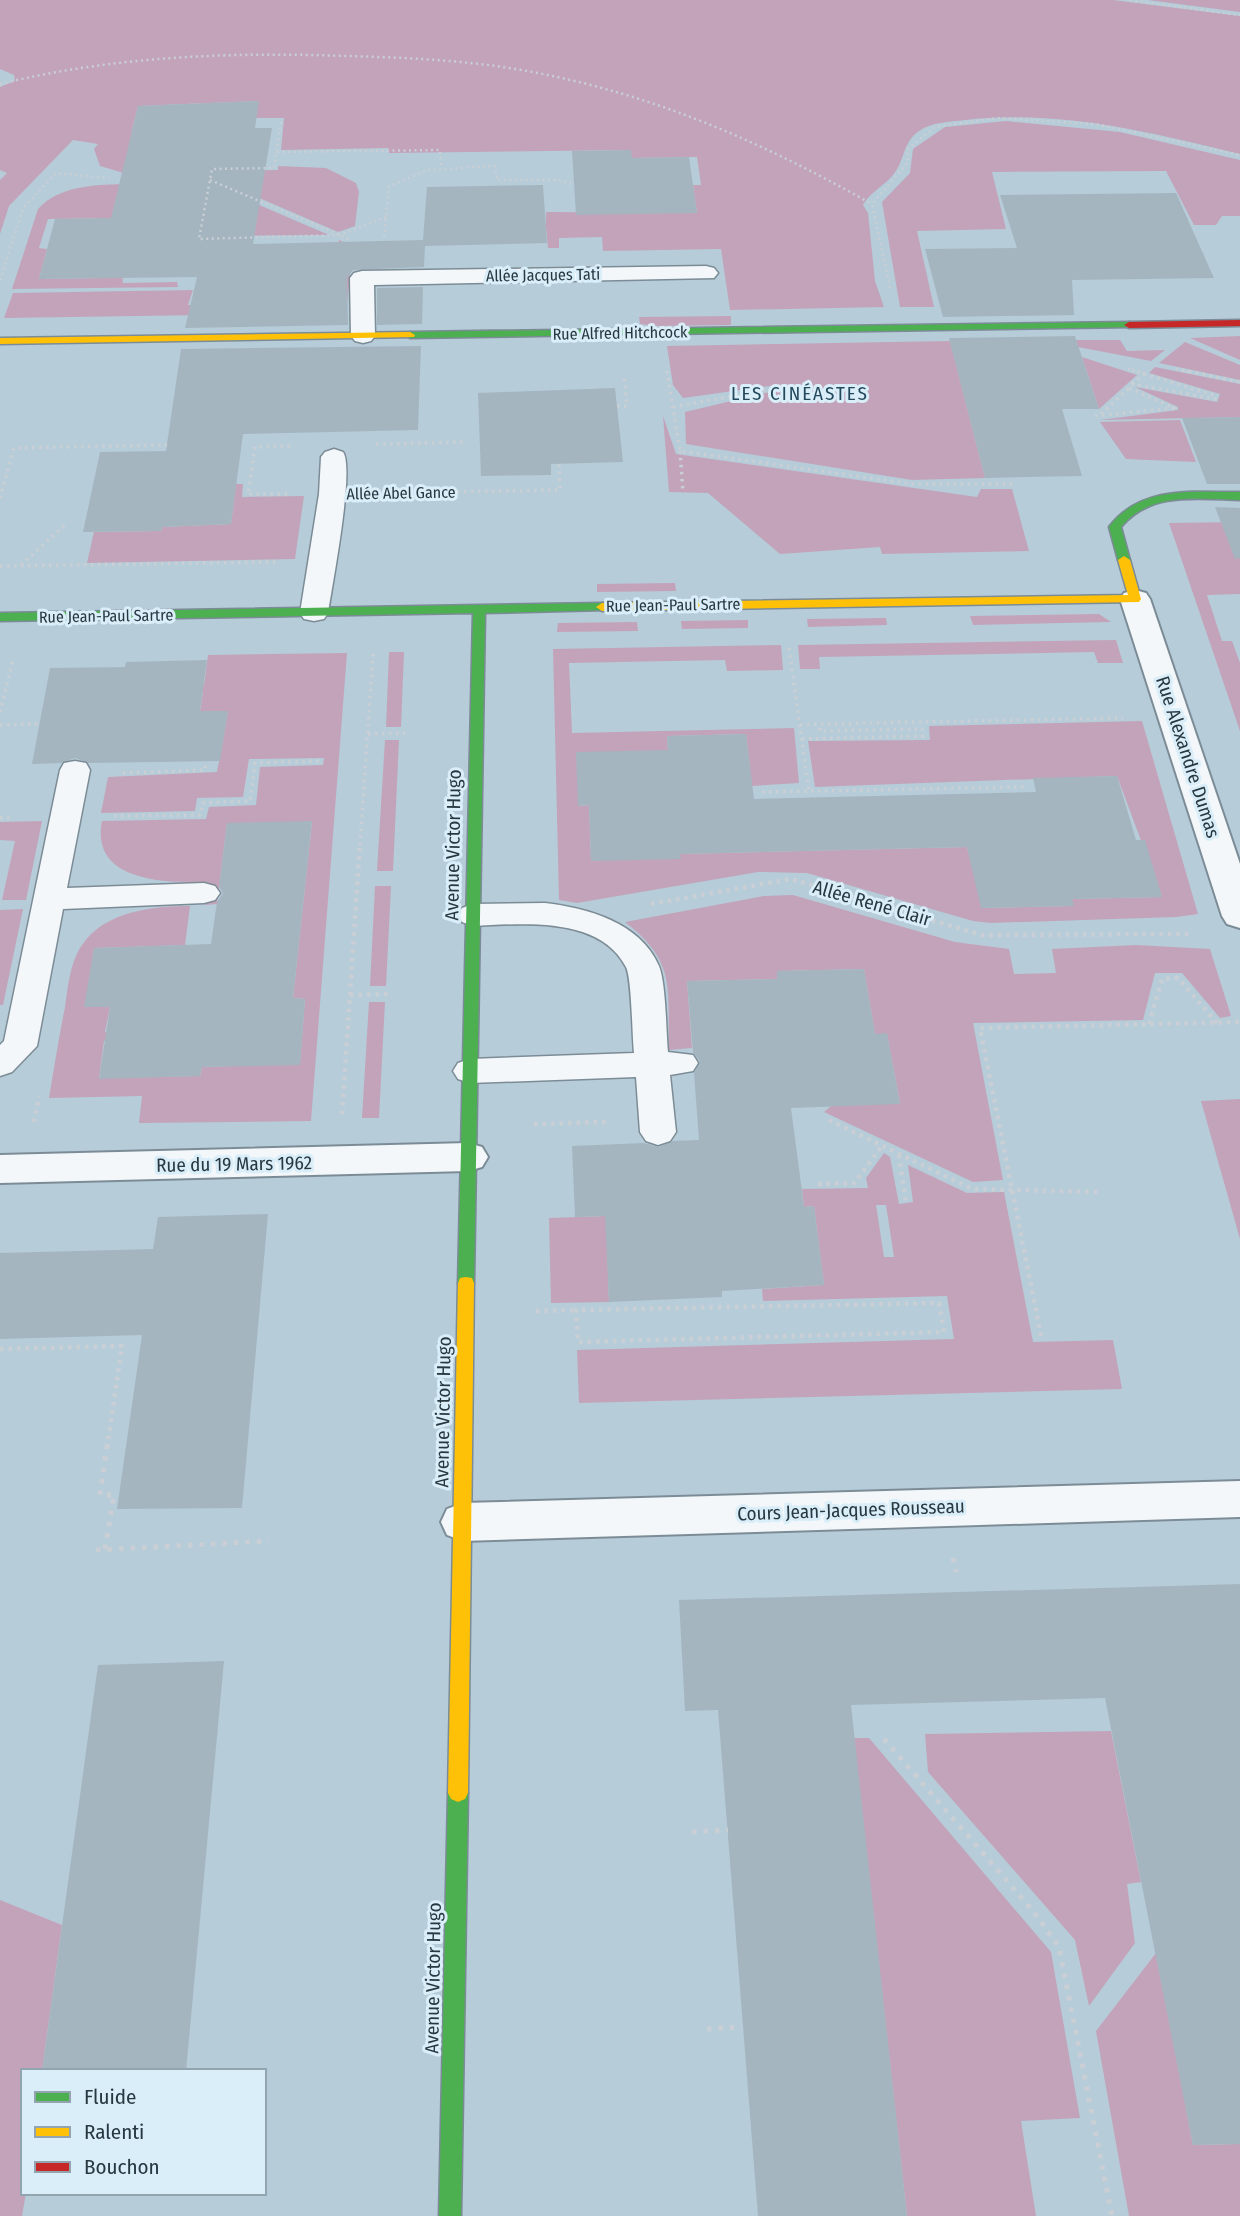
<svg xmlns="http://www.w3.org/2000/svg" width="1240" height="2216" viewBox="0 0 1240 2216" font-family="'Fira Sans Condensed',sans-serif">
<rect width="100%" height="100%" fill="#b6ccd9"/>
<!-- green -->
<g fill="#c3a3ba" fill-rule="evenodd">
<path d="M 0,0 L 1113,0 L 1240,16 L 1240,154 C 1150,132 1058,109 965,120 C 949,122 932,122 919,131 C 902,143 905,161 893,175 C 883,187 870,192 863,205 L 868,213 L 875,281 L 884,307 L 730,310 L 721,249 L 603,251 L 602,237 L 559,238 L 559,248 L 548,248 L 546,227 L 542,227 L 542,224 L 546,223 L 546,212 L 697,213 L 693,185 L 701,185 L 697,157 L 632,158 L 630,150 L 389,153 L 388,148 L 281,150 L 284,118 L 252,118 L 258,101 L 138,106 L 132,130 L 127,174 L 100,166 L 94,149 L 98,144 L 73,140 L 9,206 L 0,234 L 0,180 L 7,173 L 0,170 L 0,87 L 15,81 L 14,75 L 0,69 Z"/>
<path d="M 1148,0 L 1240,0 L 1240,12 Z"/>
<path d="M 1006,121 L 1120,132 L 1240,160 L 1240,216 L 1222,216 L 1216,225 L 1194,225 L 1166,171 L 992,172 L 1006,229 L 917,231 L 934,307 L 900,307 L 882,202 L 910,173 L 913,149 L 945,127 Z"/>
<path d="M 278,166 L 326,168 L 356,183 L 359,192 L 355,226 L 338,232 L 215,179 L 217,171 L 278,170 Z"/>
<path d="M 123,184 L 114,218 L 48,219 L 39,248 L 47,249 L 39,279 L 106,278 L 122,275 L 123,283 L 177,282 L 178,287 L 12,289 L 38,209 C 59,186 93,185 123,184 Z"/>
<path d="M 213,185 L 329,235 L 205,236 Z"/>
<path d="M 339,240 L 353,246 L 346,313 L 4,318 L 13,293 L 193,290 L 188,305 L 259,306 L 336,265 Z"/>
<path d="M 731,316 L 731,325 L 654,326 L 640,324 L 639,317 Z"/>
<path d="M 1240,336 L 1240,360 L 1190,338 Z"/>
<path d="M 1076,340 L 1120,340 L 1127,351 L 1165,350 L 1151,361 L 1078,347 Z"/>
<path d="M 950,341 L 985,478 L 912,480 L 686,444 L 685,412 L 774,391 L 770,386 L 683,398 L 673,385 L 667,346 Z"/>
<path d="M 1185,342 L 1240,365 L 1240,380 L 1159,363 Z"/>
<path d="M 1082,357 L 1137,375 L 1099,409 Z"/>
<path d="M 1155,367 L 1240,384 L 1240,417 L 1100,420 L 1178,410 L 1178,407 L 1135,387 L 1217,402 L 1220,394 L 1149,373 Z"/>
<path d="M 663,416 L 676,454 L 977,497 L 981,489 L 1012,489 L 1029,551 L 882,554 L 880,547 L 780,554 L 708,493 L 669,492 Z"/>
<path d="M 1180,420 L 1196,462 L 1126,459 L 1100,422 Z"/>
<path d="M 236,484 L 243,484 L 242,497 L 304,496 L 295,559 L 87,563 L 94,532 L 161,531 L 162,527 L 231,524 Z"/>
<path d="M 1240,522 L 1240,594 L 1207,595 L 1222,641 L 1232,641 L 1240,663 L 1240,731 L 1169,523 Z"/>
<path d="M 675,583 L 676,591 L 597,592 L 597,584 Z"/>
<path d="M 1099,614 L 1111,622 L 973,625 L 970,616 Z"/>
<path d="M 886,618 L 887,625 L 808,627 L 807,619 Z"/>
<path d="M 748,620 L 748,628 L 682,629 L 681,621 Z"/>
<path d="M 637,622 L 638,631 L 557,632 L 558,623 Z"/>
<path d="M 1116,640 L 1123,663 L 1098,663 L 1094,652 L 819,657 L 820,669 L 800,669 L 798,645 Z"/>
<path d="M 781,645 L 783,670 L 727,671 L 725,660 L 569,663 L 572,733 L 794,728 L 799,783 L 752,786 L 746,734 L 667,736 L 668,751 L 579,806 L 589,805 L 591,861 L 680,854 L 967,847 L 982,908 L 1073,906 L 1072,899 L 1162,897 L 1117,776 L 815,787 L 808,741 L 930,740 L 929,726 L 1142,721 L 1198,914 L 1176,917 L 991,923 L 973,921 L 807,873 L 758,872 L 577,903 L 559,900 L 553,649 Z"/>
<path d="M 389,652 L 404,652 L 401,727 L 386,727 Z"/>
<path d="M 347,653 L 311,1121 L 139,1123 L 142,1096 L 49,1098 C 54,1068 59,1037 65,1007 C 68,987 70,962 82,945 C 105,911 153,906 190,906 L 185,945 L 94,948 L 85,1007 L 110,1007 L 105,1032 L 112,1032 L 112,1040 L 104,1041 L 99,1078 L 200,1076 L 202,1067 L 300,1064 L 305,999 L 293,998 L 312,822 L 227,823 L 217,904 L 205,905 L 208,882 C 166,883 90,882 102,821 L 206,819 L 209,807 L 256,805 L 260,767 L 323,765 L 324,758 L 249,759 L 243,797 L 197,798 L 195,811 L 101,813 L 108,777 L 217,772 L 228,711 L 200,711 L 203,692 L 199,692 L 199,685 L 204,685 L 208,655 Z"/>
<path d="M 385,740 L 399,740 L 393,871 L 377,871 Z"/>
<path d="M 42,821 L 26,900 L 2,900 L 15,841 L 0,840 L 0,822 Z"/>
<path d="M 375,886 L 391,886 L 386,986 L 370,986 Z"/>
<path d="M 793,895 L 955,942 L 1009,949 L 1014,974 L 1056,973 L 1052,949 L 1136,945 L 1210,949 L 1231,1016 L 1220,1018 L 1182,973 L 1155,973 L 1143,1020 L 973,1023 L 1003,1180 L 973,1182 L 824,1112 L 831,1106 L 900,1103 L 887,1034 L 875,1034 L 864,969 L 777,971 L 777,979 L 687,981 L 692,1048 L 669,1050 C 667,989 678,963 625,922 L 764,896 Z"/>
<path d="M 23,909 L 3,1005 L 0,1005 L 0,910 Z"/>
<path d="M 369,1002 L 385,1002 L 379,1118 L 362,1118 Z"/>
<path d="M 1240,1099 L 1240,1239 L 1201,1101 Z"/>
<path d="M 884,1153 L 890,1157 L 899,1204 L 913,1202 L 908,1165 L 967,1193 L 1004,1192 L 1033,1342 L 1113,1340 L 1122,1389 L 579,1403 L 577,1350 L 954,1339 L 947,1296 L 763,1301 L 762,1289 L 824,1285 L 814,1206 L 804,1207 L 802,1189 L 868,1188 L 866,1178 ZM 876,1205 L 886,1205 L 894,1257 L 884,1257 Z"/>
<path d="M 606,1216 L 609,1302 L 551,1303 L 549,1218 Z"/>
<path d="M 1111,1731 L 1141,1882 L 1127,1884 L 1135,1943 L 1089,2006 L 1075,1940 L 928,1772 L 925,1734 Z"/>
<path d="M 854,1738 L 869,1738 L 1051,1952 L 1080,2118 L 1021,2121 L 1036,2216 L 907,2216 Z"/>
<path d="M 0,1900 L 62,1925 L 42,2071 L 23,2071 L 23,2193 L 26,2193 L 22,2216 L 0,2216 Z"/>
<path d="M 1156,1953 L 1193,2145 L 1240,2144 L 1240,2216 L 1129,2216 L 1096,2031 Z"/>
</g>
<!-- building -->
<g fill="#a4b5c0">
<path d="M 259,101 L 255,128 L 272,128 L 253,244 L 423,240 L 427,187 L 543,185 L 547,243 L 425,246 L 424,267 L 353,270 L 347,278 L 348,325 L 185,328 L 197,277 L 39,279 L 55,219 L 111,218 L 138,106 Z"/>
<path d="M 631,150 L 632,158 L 689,157 L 697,213 L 576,215 L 572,151 Z"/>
<path d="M 1176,193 L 1214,278 L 1072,280 L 1074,315 L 943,317 L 925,249 L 1017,248 L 1000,195 Z"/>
<path d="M 423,287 L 422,324 L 377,325 L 377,288 Z"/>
<path d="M 1075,336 L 1099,409 L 1062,409 L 1082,476 L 985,478 L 949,338 Z"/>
<path d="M 421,346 L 418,430 L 243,434 L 231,524 L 162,527 L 161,531 L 83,532 L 100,452 L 166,451 L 181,349 Z"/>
<path d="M 615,388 L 623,462 L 551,464 L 551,475 L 481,476 L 478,393 Z"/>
<path d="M 1240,417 L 1240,484 L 1207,484 L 1182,418 Z"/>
<path d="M 1215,507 L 1240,508 L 1240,558 L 1235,559 Z"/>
<path d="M 207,660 L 200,711 L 228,711 L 220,761 L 89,763 L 75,758 L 61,763 L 32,764 L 50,668 L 125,667 L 126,662 Z"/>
<path d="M 746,734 L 754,799 L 1036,792 L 1033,778 L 1117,776 L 1136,840 L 1145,840 L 1162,897 L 1072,899 L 1074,906 L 981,908 L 967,847 L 680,854 L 681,859 L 591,861 L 589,805 L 578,806 L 576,752 L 668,750 L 667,736 Z"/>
<path d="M 312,821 L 293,998 L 305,999 L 300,1065 L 202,1067 L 200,1076 L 99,1079 L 110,1007 L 84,1007 L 94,948 L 211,944 L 217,902 L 223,893 L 219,887 L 227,823 Z"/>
<path d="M 864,969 L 875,1034 L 887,1033 L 900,1104 L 791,1108 L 804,1207 L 814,1206 L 824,1285 L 722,1291 L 722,1297 L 609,1302 L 605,1216 L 575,1217 L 572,1146 L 644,1143 L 659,1147 L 673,1141 L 699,1140 L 694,1073 L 700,1062 L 693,1052 L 687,981 L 777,979 L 777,971 Z"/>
<path d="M 268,1214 L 242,1508 L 117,1509 L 142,1335 L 0,1339 L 0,1253 L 153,1249 L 158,1217 Z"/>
<path d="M 1240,1584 L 1240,2144 L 1193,2145 L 1105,1698 L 851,1705 L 907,2216 L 758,2216 L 718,1710 L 685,1711 L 679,1600 Z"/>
<path d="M 224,1661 L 186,2071 L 42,2071 L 98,1665 Z"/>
</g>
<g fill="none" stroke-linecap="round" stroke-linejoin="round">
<defs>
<g id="lane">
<path d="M 706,266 L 714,268 L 718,273 L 714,278 L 374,285 L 375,336 L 371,341 L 363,343 L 355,341 L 351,336 L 350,278 L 354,273 L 362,271 Z"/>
<path d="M 334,449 L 343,452 C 355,468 332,586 328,613 L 324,619 L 314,621 L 304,619 L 300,613 L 319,494 L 321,457 L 325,452 Z"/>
<path d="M 75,761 L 86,763 L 90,770 L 67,888 L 204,883 L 215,886 L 220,893 L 215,900 L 204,903 L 63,909 L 37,1046 L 12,1072 L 0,1076 L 0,1045 L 4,1041 L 60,770 L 64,763 Z"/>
<path d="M 545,903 C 587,908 640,922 659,966 C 666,983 666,1031 668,1052 L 693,1055 L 698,1063 L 693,1071 L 670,1075 L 676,1132 L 670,1141 L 658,1145 L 646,1141 L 640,1132 L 636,1077 L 470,1083 L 458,1079 L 453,1071 L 458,1063 L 470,1059 L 634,1053 C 632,1035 632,980 626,967 C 599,915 521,924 473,926 L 462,922 L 457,915 L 462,908 L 473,904 Z"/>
</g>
<g id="street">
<path d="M 1135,590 L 1146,593 L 1150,599 L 1240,864 L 1240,928 L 1227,924 L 1222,916 L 1120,599 L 1124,593 Z"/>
<path d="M 468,1143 L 482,1147 L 488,1157 L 482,1167 L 468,1171 L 0,1183 L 0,1155 Z"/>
<path d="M 1240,1481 L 1240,1517 L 463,1541 L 447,1535 L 441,1522 L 447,1509 L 463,1503 Z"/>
</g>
<g id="fast">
<path d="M 1129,322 L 1133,323 L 1133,327 L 410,338 L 405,335 L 410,332 Z"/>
<path d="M 1224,492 L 1240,492 L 1240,500 C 1198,499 1151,491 1121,527 L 1130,560 L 1124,564 L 1118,560 L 1109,527 C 1137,490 1181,491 1224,492 Z"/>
<path d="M 602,603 L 606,604 L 606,610 L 485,613 L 474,1283 L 472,1288 L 460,1288 L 458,1283 L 473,613 L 0,621 L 0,613 Z"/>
<path d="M 458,1784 L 465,1787 L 468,1793 L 461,2216 L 439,2216 L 448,1793 L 451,1787 Z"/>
</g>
<g id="slow">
<path d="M 410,332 L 415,335 L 414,337 L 0,344 L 0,338 Z"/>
<path d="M 1124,556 L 1130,560 L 1141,599 L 1139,602 L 602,611 L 596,607 L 602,603 L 1128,595 L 1118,560 Z"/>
<path d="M 466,1277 L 472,1278 L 474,1283 L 468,1793 L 465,1799 L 458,1802 L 451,1799 L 448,1793 L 458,1283 L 460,1278 Z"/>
</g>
<path id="jam" d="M 1240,320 L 1240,326 L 1129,328 L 1124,325 L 1129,322 Z"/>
</defs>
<!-- lane casing -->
<use href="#lane" stroke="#7c8c96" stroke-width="3"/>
<!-- street casing -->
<use href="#street" stroke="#7c8c96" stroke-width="4"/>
<!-- fast casing -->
<use href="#fast" stroke="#7c8c96" stroke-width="3"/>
<!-- slow casing -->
<use href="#slow" stroke="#7c8c96" stroke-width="3"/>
<!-- jam casing -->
<use href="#jam" stroke="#7c8c96" stroke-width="3"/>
<!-- path-far3 -->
<g stroke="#c9cfd4" stroke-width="2.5" stroke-dasharray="2 3.5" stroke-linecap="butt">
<path d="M 1130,0 L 1240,15"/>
<path d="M 0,84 C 103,59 205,53 311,55 C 383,57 456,58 527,71 C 654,94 761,142 872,204"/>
<path d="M 281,122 L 274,168 L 212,169 L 199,239 L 339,235 L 386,217"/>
<path d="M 277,152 L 440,150 L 441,167"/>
<path d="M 210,180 L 349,239"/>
<path d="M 384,237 L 389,186 L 428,170 L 495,166 L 497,180 L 559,180 L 574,185"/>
<path d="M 0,280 L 23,208 L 56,173 L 109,178"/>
<path d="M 890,288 L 872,204 L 908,162 L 907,150 L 935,127 L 997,118 L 1095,124 L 1240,155"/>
<path d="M 1128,369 L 1138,372"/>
<path d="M 1176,369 L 1191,372"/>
</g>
<!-- path-far2 -->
<g stroke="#c9cfd4" stroke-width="3.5" stroke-dasharray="2.5 4.5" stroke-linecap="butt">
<path d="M 1182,370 L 1240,382"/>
<path d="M 667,371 L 680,451 L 912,484 L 1015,484"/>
<path d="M 1132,384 L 1145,373"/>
<path d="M 617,406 L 627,406 L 624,375"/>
<path d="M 673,407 L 772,389"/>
<path d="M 1101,414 L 1129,388"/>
<path d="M 1095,416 L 1174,408 L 1129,388 L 1132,384 L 1215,399 L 1216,396 L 1132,370"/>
<path d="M 376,444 L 466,442"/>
<path d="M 680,451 L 683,492"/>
<path d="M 380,493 L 560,490 L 559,464"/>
<path d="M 287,494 L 248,494 L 255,447 L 290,446"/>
<path d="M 0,498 L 14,448 L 167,445"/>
<path d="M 21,565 L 65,525"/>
<path d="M 0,566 L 276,562"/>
<path d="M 789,648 L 809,792"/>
<path d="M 0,712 L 13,660"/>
<path d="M 0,725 L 39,724"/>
<path d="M 800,725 L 820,724"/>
<path d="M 368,734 L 405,733"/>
<path d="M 802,739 L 923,736 L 922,729 L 820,731 L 820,724 L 1123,718"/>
<path d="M 123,773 L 205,770 L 206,761"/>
<path d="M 762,792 L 1025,787"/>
<path d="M 114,816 L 200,815 L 203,803 L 250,801 L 255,763 L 319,761"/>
<path d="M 0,818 L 14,818"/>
<path d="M 360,845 L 373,654"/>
</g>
<!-- path-far1 -->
<g stroke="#c9cfd4" stroke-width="4.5" stroke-dasharray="3.5 5" stroke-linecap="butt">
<path d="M 651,904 L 791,879 L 982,935 L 1192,934"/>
<path d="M 350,995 L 391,994"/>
<path d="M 1149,1024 L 1162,979 L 1178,978 L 1217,1023"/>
<path d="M 342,1114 L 360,843"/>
<path d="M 829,1120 L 972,1189 L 1100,1192"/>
<path d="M 34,1122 L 39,1096"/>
<path d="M 534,1124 L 607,1122"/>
<path d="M 899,1155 L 906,1203"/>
<path d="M 818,1184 L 854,1183 L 882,1146"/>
<path d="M 939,1303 L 944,1332 L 578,1342 L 576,1310 Z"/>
<path d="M 536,1311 L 576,1310"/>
<path d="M 1041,1336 L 980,1028 L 1240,1022"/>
<path d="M 0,1349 L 122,1346 L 107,1448"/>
</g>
<!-- path -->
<g stroke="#c9cfd4" stroke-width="5" stroke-dasharray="4.5 7" stroke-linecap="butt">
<path d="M 105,1549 L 114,1495 L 100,1495 L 107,1446"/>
<path d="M 96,1550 L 269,1541"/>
<path d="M 953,1558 L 956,1572"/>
<path d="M 884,1739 L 1033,1911 L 1059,1947 L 1112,2216"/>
<path d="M 692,1832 L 728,1830"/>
<path d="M 707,2029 L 742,2027"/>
</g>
<!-- lane -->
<use href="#lane" fill="#f4f7f9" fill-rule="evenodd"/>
<!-- street -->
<use href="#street" fill="#f4f7f9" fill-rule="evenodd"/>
<!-- fast -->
<use href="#fast" fill="#4caf50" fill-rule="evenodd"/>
<!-- slow -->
<use href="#slow" fill="#ffc107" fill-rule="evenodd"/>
<!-- jam -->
<use href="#jam" fill="#c62828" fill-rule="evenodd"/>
</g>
<g text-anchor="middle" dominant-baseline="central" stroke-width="6" stroke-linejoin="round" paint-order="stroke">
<!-- far-street labels -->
<g font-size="16" fill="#273841" stroke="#d9eef9">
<text transform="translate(543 275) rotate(-1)">Allée Jacques Tati</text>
<text transform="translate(620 333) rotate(-1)">Rue Alfred Hitchcock</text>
<text transform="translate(401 493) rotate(-1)">Allée Abel Gance</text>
<text transform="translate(673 605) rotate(-1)">Rue Jean-Paul Sartre</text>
<text transform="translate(106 616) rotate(-1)">Rue Jean-Paul Sartre</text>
</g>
<!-- far-quarter labels -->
<g font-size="19" letter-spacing="2" fill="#23475b" stroke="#d9eef9">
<text x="800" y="393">LES CINÉASTES</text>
</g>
<!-- street labels -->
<g font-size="19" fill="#273841" stroke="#d9eef9">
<text transform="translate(1188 757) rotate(72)">Rue Alexandre Dumas</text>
<text transform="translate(453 845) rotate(-89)">Avenue Victor Hugo</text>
<text transform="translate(872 903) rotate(16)">Allée René Clair</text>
<text transform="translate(234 1164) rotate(-1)">Rue du 19 Mars 1962</text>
<text transform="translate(443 1412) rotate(-89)">Avenue Victor Hugo</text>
<text transform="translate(851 1510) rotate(-2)">Cours Jean-Jacques Rousseau</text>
<text transform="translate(433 1978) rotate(-89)">Avenue Victor Hugo</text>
</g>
</g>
<!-- legend -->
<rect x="21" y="2069" width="245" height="126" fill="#d9eef9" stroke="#92a5af" stroke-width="2"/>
<rect x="35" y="2092" width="35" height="10" fill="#4caf50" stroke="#92a5af" stroke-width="2"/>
<text x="84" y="2104" font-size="21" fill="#273841">Fluide</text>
<rect x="35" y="2127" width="35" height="10" fill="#ffc107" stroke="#92a5af" stroke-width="2"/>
<text x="84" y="2139" font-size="21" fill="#273841">Ralenti</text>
<rect x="35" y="2162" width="35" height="10" fill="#c62828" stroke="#92a5af" stroke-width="2"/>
<text x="84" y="2174" font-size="21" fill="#273841">Bouchon</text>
</svg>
